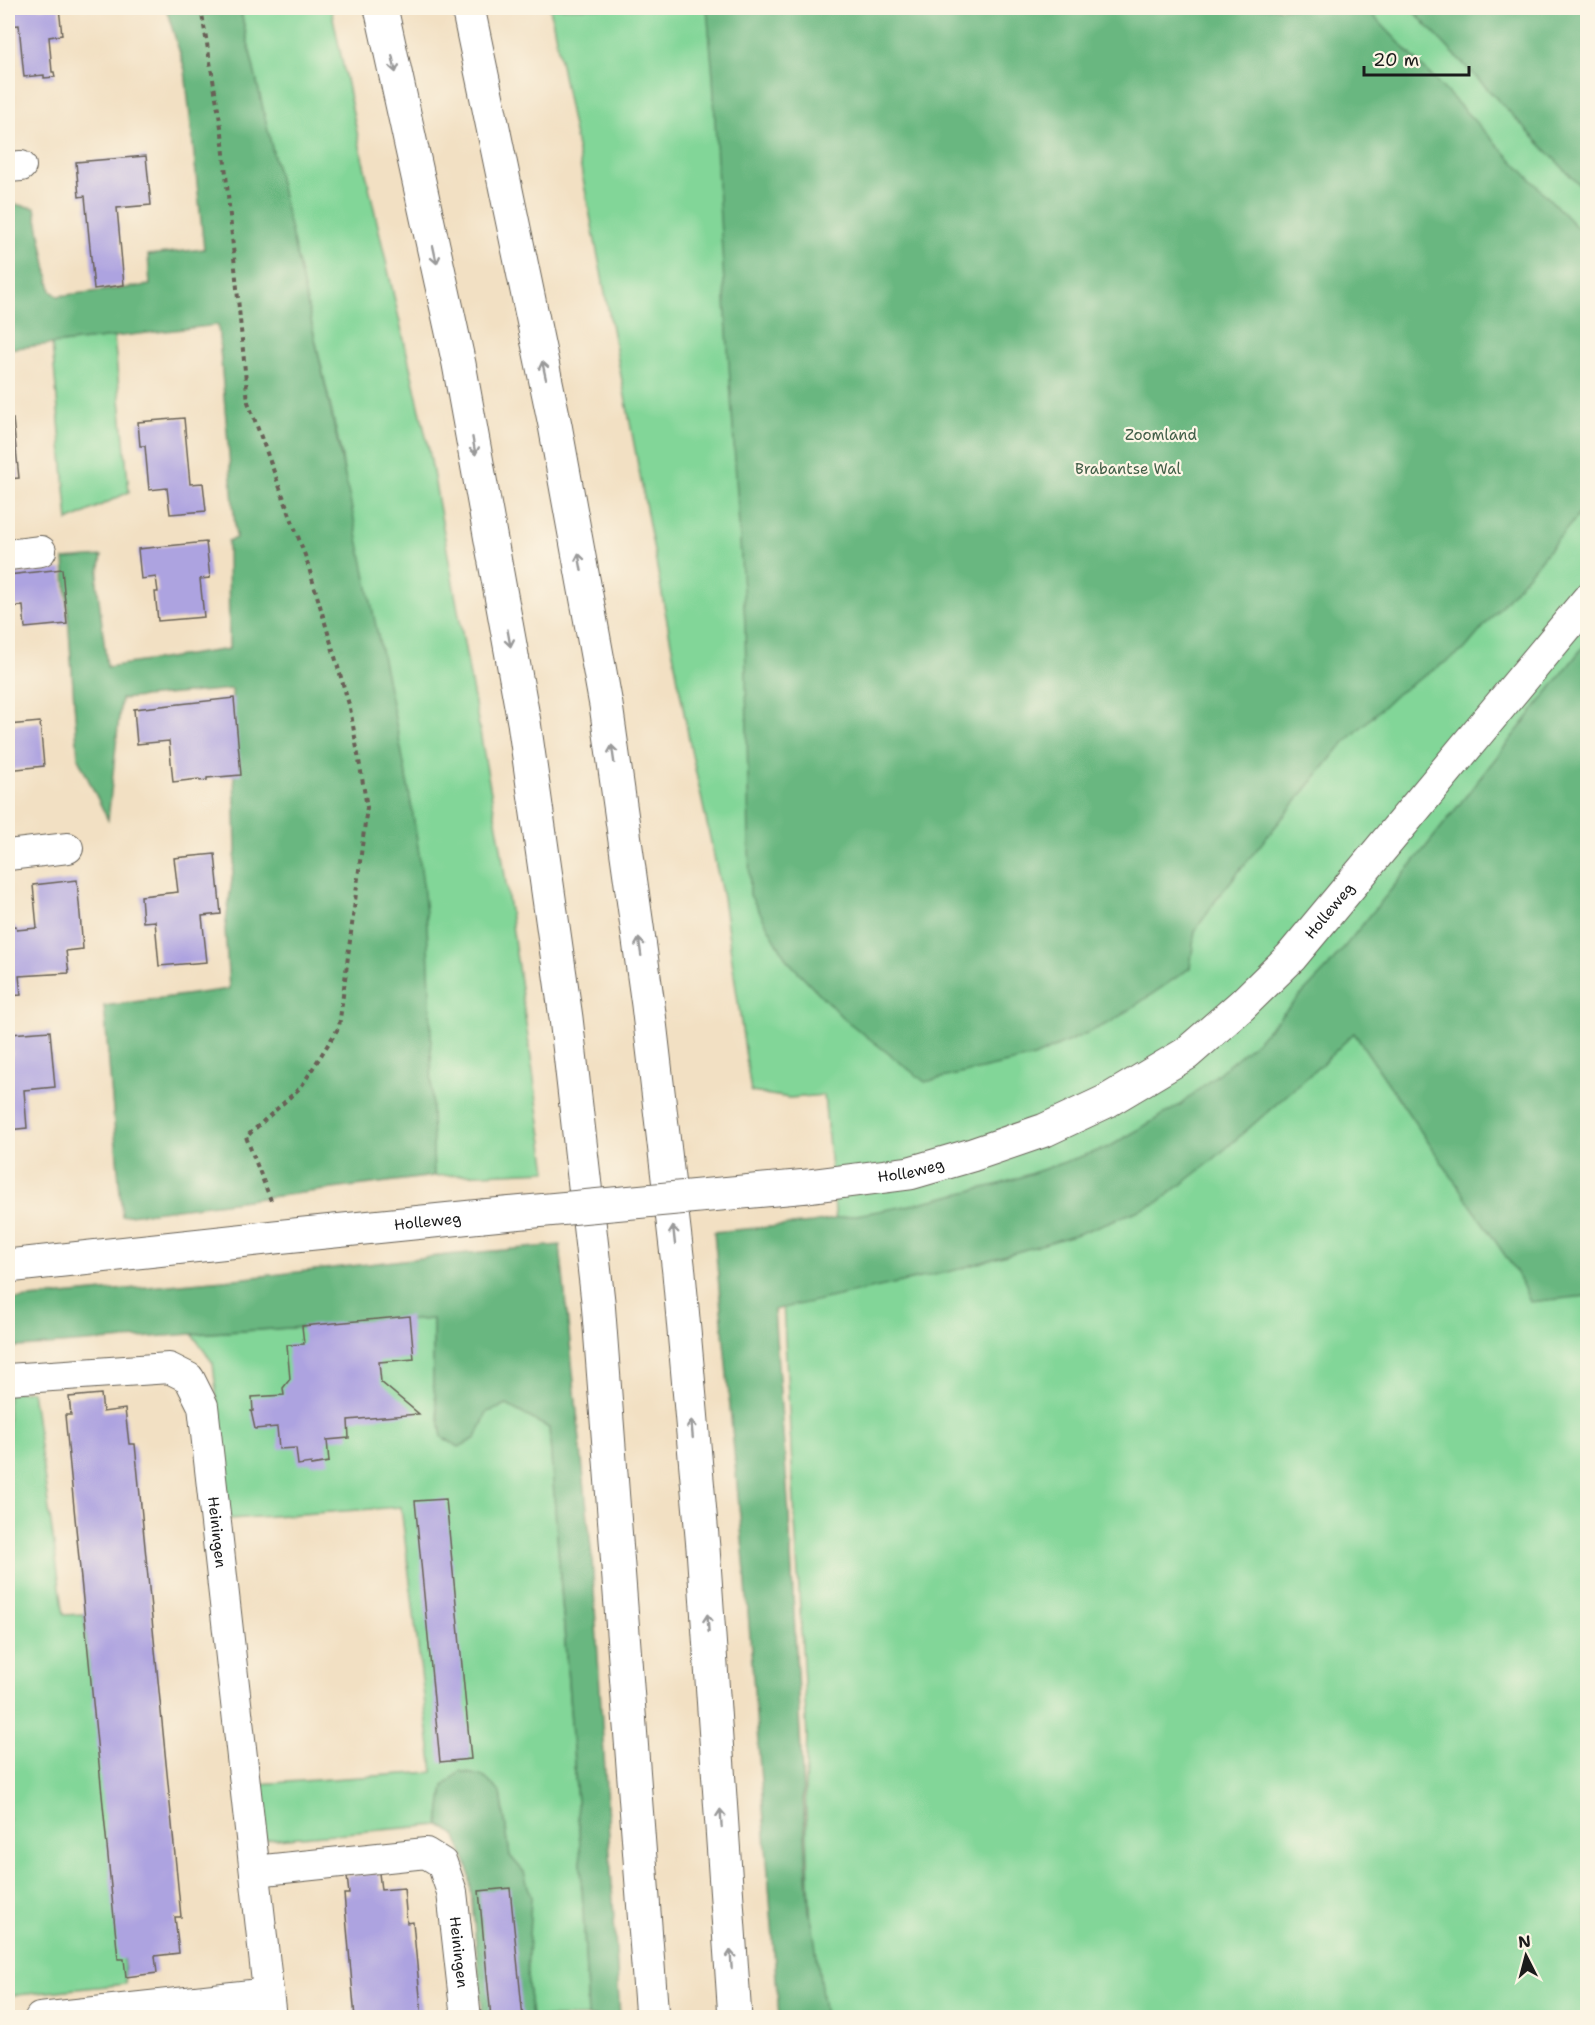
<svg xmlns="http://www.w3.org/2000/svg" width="1595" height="2025" viewBox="0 0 1595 2025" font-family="'Shantell Sans',sans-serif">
<rect width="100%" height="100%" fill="#fcf5e5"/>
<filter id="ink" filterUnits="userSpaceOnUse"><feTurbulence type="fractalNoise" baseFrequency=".0167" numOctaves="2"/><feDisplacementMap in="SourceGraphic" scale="12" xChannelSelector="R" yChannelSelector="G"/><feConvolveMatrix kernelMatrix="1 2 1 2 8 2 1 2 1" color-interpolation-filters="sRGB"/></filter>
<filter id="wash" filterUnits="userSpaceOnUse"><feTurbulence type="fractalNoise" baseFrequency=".008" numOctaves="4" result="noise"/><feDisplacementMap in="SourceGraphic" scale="24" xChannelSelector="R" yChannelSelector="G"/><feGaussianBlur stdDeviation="1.35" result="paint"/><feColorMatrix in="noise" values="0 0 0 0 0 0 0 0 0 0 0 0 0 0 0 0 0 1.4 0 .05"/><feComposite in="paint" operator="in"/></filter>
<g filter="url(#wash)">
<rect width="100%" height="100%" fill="#f2e0c3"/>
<!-- green -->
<g fill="#82d698" stroke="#4f795a" stroke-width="1.5">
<path d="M 240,8 L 331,8 L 362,156 L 429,450 L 501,848 L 547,1171 L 434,1176 L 431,1118 L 342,457 Z"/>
<path d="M 550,8 L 1587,8 L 1587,2017 L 815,2017 L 805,1788 L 807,1736 L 783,1303 L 843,1295 L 824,1095 L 790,1098 L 751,1092 L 723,898 L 691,750 L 629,417 Z"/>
<path d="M 114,337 L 129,492 L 68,521 L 52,344 Z"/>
<path d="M 433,1319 L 433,1383 L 442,1437 L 459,1447 L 476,1438 L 487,1412 L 507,1405 L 549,1428 L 580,1842 L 588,2017 L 532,2017 L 527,1976 L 524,1872 L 510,1856 L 501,1793 L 444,1786 L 439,1825 L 265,1840 L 258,1784 L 433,1772 L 401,1507 L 230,1519 L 213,1363 L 192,1334 Z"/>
<path d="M 32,1391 L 64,1615 L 84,1614 L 126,1984 L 8,1996 L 8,1393 Z"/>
</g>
<!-- forest -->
<g fill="#69b780" stroke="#426a4e" stroke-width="1.5">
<path d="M 166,8 L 240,8 C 285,205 331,403 371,602 C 392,705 416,808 426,913 C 433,1001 430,1088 434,1176 L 122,1216 L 104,1006 L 229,989 L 225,929 L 236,851 L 232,689 L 121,699 L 108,820 L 78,758 L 64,559 L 102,556 L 97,582 L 107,667 L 229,649 L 228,541 L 236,538 L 218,325 L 8,349 L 8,205 L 13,204 L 35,208 L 51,291 L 58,296 L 150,285 L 148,255 L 204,249 L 185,70 Z"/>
<path d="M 707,8 L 1366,8 L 1587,238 L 1587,505 L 1464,650 L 1398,693 L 1341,746 L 1218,897 L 1195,931 L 1190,968 L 1111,1022 L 1034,1057 L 925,1082 L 843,1018 L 787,960 L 750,895 L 745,623 L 718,186 L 713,76 Z"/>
<path d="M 1410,8 L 1587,8 L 1587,193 L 1562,167 Z"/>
<path d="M 1587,642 L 1587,1296 L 1530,1302 L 1517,1273 L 1354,1033 L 1321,1065 L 1208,1164 L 1157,1203 L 1078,1234 L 952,1271 L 774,1310 L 789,1515 L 809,1911 L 813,1927 L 825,2017 L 779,2017 L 745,1572 L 714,1232 L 812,1223 L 906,1206 L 1000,1184 L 1109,1147 L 1180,1105 L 1255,1043 L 1328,967 L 1425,848 Z"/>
<path d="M 560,1245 L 592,1558 L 620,2017 L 588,2017 L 580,1842 L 549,1428 L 507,1405 L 487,1412 L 476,1438 L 459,1447 L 442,1437 L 433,1383 L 433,1319 L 192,1334 L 8,1348 L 8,1300 L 245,1278 L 447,1255 Z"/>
<path d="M 460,1771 L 484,1777 L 501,1793 L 510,1856 L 524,1872 L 531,1897 L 527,1976 L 532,2017 L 483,2017 L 469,1870 L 455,1834 L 439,1825 L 444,1786 Z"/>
</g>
<g id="blocks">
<!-- building -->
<g fill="#ada3e0">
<path d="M 8,8 L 59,8 L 62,35 L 49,37 L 52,72 L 54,72 L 55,77 L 44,78 L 44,75 L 24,77 L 19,25 L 8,26 Z"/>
<path d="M 146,156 L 151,205 L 117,208 L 124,285 L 94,289 L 85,196 L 79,197 L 76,162 Z"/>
<path d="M 184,418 L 190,484 L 203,483 L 206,511 L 170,514 L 167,488 L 149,490 L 145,446 L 140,446 L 138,422 Z"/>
<path d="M 13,419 L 19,478 L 8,479 L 8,420 Z"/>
<path d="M 206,542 L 210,578 L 200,579 L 204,617 L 158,621 L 155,592 L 158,592 L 156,577 L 141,579 L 138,549 Z"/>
<path d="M 62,569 L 67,624 L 25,628 L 23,606 L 8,607 L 8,575 Z"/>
<path d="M 234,698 L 241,775 L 207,778 L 207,780 L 200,781 L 199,779 L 173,782 L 169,741 L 137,744 L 134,709 Z"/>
<path d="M 40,722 L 44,766 L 8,770 L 8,725 Z"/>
<path d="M 215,854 L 221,914 L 202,916 L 207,962 L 159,966 L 155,921 L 143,922 L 141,896 L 178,892 L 174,858 Z"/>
<path d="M 77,880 L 83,949 L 66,951 L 69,973 L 19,976 L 21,995 L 8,996 L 8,927 L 16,926 L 17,930 L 37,928 L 33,885 Z"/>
<path d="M 50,1031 L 55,1087 L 24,1090 L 27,1128 L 8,1130 L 8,1055 L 12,1055 L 10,1034 Z"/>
<path d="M 410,1316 L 414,1359 L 379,1362 L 381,1382 L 419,1414 L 348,1420 L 349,1438 L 327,1440 L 329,1462 L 311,1465 L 311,1463 L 298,1465 L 296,1448 L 279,1449 L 277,1427 L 255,1429 L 251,1411 L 253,1411 L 252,1397 L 284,1395 L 283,1388 L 290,1379 L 287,1345 L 304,1344 L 302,1326 Z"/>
<path d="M 101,1394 L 103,1412 L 125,1409 L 129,1444 L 135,1444 L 181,1917 L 175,1917 L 179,1953 L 155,1956 L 157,1973 L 126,1977 L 124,1959 L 118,1959 L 65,1415 L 71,1415 L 69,1397 Z"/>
<path d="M 446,1499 L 471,1759 L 440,1762 L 415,1501 Z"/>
<path d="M 379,1873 L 381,1890 L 404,1888 L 407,1923 L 413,1922 L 422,2018 L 355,2018 L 344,1894 L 349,1894 L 347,1876 Z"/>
<path d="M 510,1888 L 523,2018 L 491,2018 L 479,1891 Z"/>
</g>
</g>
</g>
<g filter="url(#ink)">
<use href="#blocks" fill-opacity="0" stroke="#676156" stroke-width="1.5"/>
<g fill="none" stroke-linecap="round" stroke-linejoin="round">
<defs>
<g id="street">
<path d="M 8,167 L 21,166"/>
<path d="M 8,555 L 41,551"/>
<path d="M 8,855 L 68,848"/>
<path id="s1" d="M 8,1379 L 169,1368 L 189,1378 L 203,1406 L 271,2018"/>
<path id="s2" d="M 255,1871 L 426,1853 L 442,1863 L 452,1892 L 466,2018"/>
<path d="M 40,2018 L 268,1993"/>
</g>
<g id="secondary">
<path id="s3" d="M 808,1186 L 910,1173 L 972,1155 L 1045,1130 L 1107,1101 L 1186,1054 L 1242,1005 L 1291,957 L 1588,600"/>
<path id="s4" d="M 8,1266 L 275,1237 L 482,1216"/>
</g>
<g id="highway">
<path d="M 381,8 L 459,364 L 524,722 L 566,1018 L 598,1301 L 652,2018"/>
<path d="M 468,8 L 555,425 L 606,705 L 648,1005 L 679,1273 L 703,1548 L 735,2018"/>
</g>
</defs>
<!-- street casing -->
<use href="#street" stroke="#676156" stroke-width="32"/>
<!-- secondary casing -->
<use href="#secondary" stroke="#676156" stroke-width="35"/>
<!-- highway casing -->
<use href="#highway" stroke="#676156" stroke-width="35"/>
<!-- path -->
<path stroke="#676156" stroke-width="4" stroke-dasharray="4.5 4.5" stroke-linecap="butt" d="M 203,8 L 202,14 L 222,133 L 248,402 L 306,558 L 350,708 L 367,807 L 339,1027 L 301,1087 L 246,1137 L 272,1203"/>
<!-- street -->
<use href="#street" stroke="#fff" stroke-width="30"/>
<!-- secondary -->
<use href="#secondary" stroke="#fff" stroke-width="33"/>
<!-- highway -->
<use href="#highway" stroke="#fff" stroke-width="33"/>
<defs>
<path id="secondary-bridge" d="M 482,1216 L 808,1186"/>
</defs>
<!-- secondary-bridge casing -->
<use href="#secondary-bridge" stroke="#676156" stroke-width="35" stroke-linecap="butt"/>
<!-- secondary-bridge -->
<use href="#secondary-bridge" stroke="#fff" stroke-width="33"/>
</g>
<!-- one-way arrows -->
<defs><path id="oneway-shaft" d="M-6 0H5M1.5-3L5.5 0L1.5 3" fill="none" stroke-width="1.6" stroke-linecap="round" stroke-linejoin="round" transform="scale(1.5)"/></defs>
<g stroke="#999">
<use href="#oneway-shaft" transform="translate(394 64) rotate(78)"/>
<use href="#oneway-shaft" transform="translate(435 255) rotate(78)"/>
<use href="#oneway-shaft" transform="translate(544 370) rotate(-102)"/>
<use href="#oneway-shaft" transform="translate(474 446) rotate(80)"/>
<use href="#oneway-shaft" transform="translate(580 562) rotate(-100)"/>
<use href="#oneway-shaft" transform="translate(509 638) rotate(80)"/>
<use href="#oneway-shaft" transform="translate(613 754) rotate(-98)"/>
<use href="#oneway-shaft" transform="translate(640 947) rotate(-98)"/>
<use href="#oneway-shaft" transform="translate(674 1235) rotate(-96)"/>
<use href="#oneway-shaft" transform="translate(692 1429) rotate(-95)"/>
<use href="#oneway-shaft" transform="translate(708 1623) rotate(-94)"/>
<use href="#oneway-shaft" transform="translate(721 1818) rotate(-94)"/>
<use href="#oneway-shaft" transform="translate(731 1959) rotate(-94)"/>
</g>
</g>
<g text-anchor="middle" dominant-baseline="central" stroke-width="4.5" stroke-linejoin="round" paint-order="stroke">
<!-- park labels -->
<g font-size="15" fill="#405d47" stroke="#fcf5e5">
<text x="1161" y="435">Zoomland</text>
<text x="1128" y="469">Brabantse Wal</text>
</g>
<!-- street labels -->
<g font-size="15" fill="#1c1c1c" stroke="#fcf5e5">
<text stroke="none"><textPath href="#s3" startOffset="608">Holleweg</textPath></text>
<text stroke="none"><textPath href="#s3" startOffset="104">Holleweg</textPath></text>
<text stroke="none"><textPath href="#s4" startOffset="422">Holleweg</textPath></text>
<text stroke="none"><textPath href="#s1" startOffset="342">Heiningen</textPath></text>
<text stroke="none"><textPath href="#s2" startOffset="282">Heiningen</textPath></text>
</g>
</g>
<!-- margin -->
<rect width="1595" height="2025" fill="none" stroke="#fcf5e5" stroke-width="30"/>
<!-- north arrow -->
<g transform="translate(1526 1956) rotate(354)" stroke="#fcf5e5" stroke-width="4.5" paint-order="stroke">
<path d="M0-4.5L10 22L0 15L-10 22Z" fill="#1c1c1c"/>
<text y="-9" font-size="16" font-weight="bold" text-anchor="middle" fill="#1c1c1c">N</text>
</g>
<!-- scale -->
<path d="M1364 66v9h105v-9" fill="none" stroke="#1c1c1c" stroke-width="3"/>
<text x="1373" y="66" font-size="18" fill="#1c1c1c" stroke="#fcf5e5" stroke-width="4.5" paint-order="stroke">20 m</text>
</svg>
